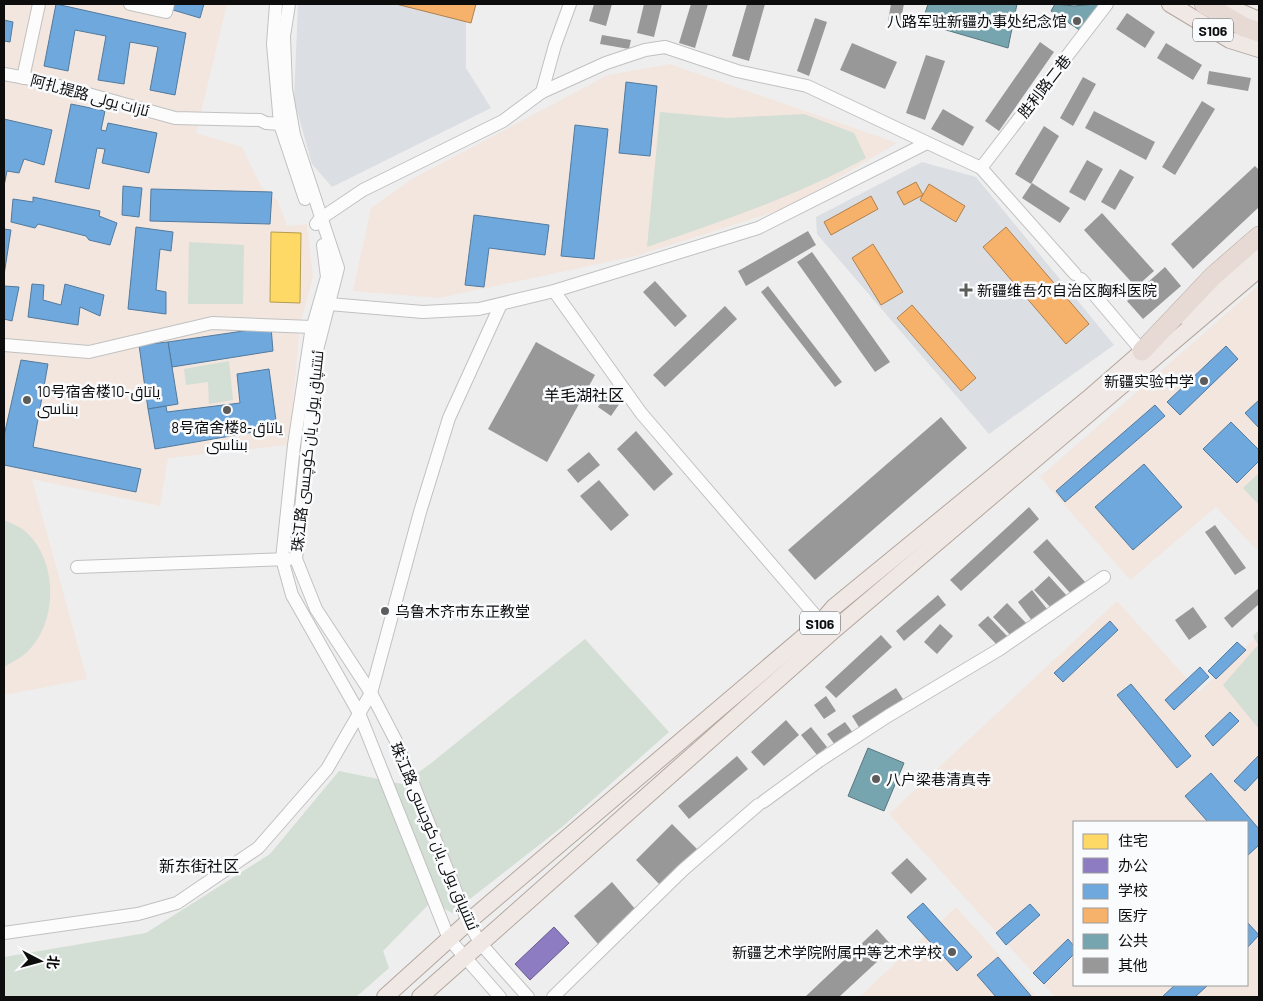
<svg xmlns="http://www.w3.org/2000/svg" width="1263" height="1001" viewBox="0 0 1263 1001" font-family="Barlow,Cairo,'Noto Sans SC',sans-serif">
<rect width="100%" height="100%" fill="#eee"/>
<!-- built -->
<g fill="#dbdee2">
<path d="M 298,4 L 471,4 L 466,24 L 466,68 L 491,108 L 332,187 L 312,164 L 294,100 Z"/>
<path d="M 922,162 L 976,177 L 1114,345 L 989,434 L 817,234 L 816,217 Z"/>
</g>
<!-- education -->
<g fill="#f2e6df" fill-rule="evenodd">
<path d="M 4,4 L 227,4 L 196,133 L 242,147 L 262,188 L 278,201 L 287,226 L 307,224 L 313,277 L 300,325 L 289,445 L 168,458 L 160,506 L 32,479 L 87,679 L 4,695 Z"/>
<path d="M 670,64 L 897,143 L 789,207 L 636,256 L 439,298 L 353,291 L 371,208 L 412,179 L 608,75 Z"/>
<path d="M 1259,285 L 1259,552 L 1216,507 L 1130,580 L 1040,477 Z"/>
<path d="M 1117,601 L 1199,692 L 1259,634 L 1259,997 L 1055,997 L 889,814 ZM 1074,822 L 1247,822 L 1247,985 L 1074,985 Z"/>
<path d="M 956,907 L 1037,997 L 859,997 Z"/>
</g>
<!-- green -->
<g fill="#d3ded4">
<path d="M 660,112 L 727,118 L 804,114 L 854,133 L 866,158 C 797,196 722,221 647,247 Z"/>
<path d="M 189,242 L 244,245 L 243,304 L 188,304 Z"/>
<path d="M 229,361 L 233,400 L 209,404 L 208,382 L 186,385 L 184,369 Z"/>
<path d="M 1259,473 L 1259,505 L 1243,488 Z"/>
<path d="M 4,520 C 11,523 21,527 27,533 C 58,562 58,623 27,652 C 21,658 11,663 4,667 Z"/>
<path d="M 1259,630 L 1259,729 L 1223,685 L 1258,645 L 1253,636 Z"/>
<path d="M 585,639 L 669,732 L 562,827 L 452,913 L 432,901 L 383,951 L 389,968 L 356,997 L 4,997 L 4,957 L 146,933 L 270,854 L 339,771 L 402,784 L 430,764 Z"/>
</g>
<!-- homes -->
<path fill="#ffd966" stroke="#b69c4c" d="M 271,232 L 301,233 L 300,303 L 270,302 Z"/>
<!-- offices -->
<path fill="#8e7cc3" stroke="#675b8d" d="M 554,927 L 569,943 L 530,980 L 515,964 Z"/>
<!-- schools -->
<g fill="#6fa8dc" stroke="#527a9e">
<path d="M 56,4 L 186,33 L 175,95 L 150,90 L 158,47 L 130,42 L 124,84 L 98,80 L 106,36 L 75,30 L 68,71 L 44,66 Z"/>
<path d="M 175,4 L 204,4 L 200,18 L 173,10 Z"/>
<path d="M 4,20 L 13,22 L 10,42 L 4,41 Z"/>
<path d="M 626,82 L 657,86 L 650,156 L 619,153 Z"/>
<path d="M 71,104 L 105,111 L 101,130 L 106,131 L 108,123 L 157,133 L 149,173 L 102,163 L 105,149 L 97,148 L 89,189 L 55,182 Z"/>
<path d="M 4,119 L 52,130 L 44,165 L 24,159 L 19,173 L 7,171 L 4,186 Z"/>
<path d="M 575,125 L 608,129 L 594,259 L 561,256 Z"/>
<path d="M 123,186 L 142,188 L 139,217 L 122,215 Z"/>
<path d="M 151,189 L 272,192 L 270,224 L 150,221 Z"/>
<path d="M 33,197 L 100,211 L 99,216 L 117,223 L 110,245 L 89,240 L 86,236 L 38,224 L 35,228 L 11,222 L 13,199 L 33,202 Z"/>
<path d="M 474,215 L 549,225 L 545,255 L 489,248 L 484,287 L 465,285 Z"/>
<path d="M 136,227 L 173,232 L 171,251 L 160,249 L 156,290 L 166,292 L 166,314 L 128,309 Z"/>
<path d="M 4,229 L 11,230 L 4,275 Z"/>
<path d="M 32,284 L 44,285 L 43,300 L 61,305 L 65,284 L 104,295 L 100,316 L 80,307 L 78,325 L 28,317 Z"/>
<path d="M 4,286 L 19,287 L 12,321 L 4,319 Z"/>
<path d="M 271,327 L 273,351 L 172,367 L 168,342 Z"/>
<path d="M 168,342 L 178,404 L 148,409 L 139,345 Z"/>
<path d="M 1226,346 L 1238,359 L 1180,415 L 1167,402 Z"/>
<path d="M 21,360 L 48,364 L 33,447 L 141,469 L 136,492 L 4,465 L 4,436 Z"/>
<path d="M 269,369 L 277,428 L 155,449 L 148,409 L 166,406 L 167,412 L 240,403 L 237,374 Z"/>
<path d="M 1259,400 L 1259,428 L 1245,413 Z"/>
<path d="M 1155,405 L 1165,416 L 1065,502 L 1056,491 Z"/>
<path d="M 1231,422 L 1259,450 L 1259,461 L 1237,483 L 1203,449 Z"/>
<path d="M 1144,464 L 1182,507 L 1133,550 L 1095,507 Z"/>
<path d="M 1110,621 L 1118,630 L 1063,682 L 1054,673 Z"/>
<path d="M 1237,642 L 1246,650 L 1216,679 L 1208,671 Z"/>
<path d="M 1200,667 L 1209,677 L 1174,710 L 1165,700 Z"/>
<path d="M 1131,684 L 1191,756 L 1177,768 L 1117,695 Z"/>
<path d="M 1230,712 L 1239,721 L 1213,746 L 1205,736 Z"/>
<path d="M 1259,755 L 1259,776 L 1245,791 L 1234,781 Z"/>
<path d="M 1211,773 L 1259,829 L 1259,845 L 1247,856 L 1247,822 L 1208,822 L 1185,796 Z"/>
<path d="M 923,903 L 972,957 L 957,971 L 907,917 Z"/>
<path d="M 1030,904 L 1040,915 L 1006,945 L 996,933 Z"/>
<path d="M 1247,922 L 1259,935 L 1247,948 Z"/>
<path d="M 1068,939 L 1074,946 L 1074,954 L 1044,984 L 1033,973 Z"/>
<path d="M 998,957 L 1032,997 L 996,997 L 977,975 Z"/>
<path d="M 1175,985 L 1208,985 L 1195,997 L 1162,997 Z"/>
</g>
<!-- health -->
<g fill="#f6b26b" stroke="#b0804f">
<path d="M 396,4 L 476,4 L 471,23 Z"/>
<path d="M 916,182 L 923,195 L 904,205 L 897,192 Z"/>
<path d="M 929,184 L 965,206 L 956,222 L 920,200 Z"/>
<path d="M 871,196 L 878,209 L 831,235 L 824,222 Z"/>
<path d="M 1006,227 L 1089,324 L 1066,344 L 983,247 Z"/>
<path d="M 873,244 L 903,292 L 881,305 L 852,258 Z"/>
<path d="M 912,305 L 976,378 L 961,391 L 897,318 Z"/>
</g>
<!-- public -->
<g fill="#76a5af" stroke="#56777f">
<path d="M 928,4 L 1017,4 L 1008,48 L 922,23 Z"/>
<path d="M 1055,4 L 1074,6 L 1096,4 L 1098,5 L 1081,31 L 1051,11 Z"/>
<path d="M 868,748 L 904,763 L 884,811 L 848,796 Z"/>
</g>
<!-- building -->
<g fill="#999899">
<path d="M 594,4 L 612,4 L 606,26 L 589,21 Z"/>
<path d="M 644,4 L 662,4 L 654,37 L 637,33 Z"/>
<path d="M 691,4 L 708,4 L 695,48 L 679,43 Z"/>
<path d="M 747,4 L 765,4 L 749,61 L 732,56 Z"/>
<path d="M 891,4 L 904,4 L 900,24 L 888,21 Z"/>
<path d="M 1127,13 L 1155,32 L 1145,48 L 1116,29 Z"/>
<path d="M 815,18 L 827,22 L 809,76 L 797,71 Z"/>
<path d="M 602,35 L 631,40 L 629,49 L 600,44 Z"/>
<path d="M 1040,42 L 1054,52 L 999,131 L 985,121 Z"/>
<path d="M 852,43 L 897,62 L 885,89 L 840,70 Z"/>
<path d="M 1166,43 L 1202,65 L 1193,80 L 1157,58 Z"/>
<path d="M 926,55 L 945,61 L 925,120 L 906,113 Z"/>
<path d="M 1209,71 L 1251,78 L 1248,91 L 1207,84 Z"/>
<path d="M 1083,77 L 1096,84 L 1073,126 L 1060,118 Z"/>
<path d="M 1202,101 L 1215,109 L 1175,175 L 1162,167 Z"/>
<path d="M 943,109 L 974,127 L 963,146 L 931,129 Z"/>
<path d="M 1094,111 L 1155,142 L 1146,160 L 1085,128 Z"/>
<path d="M 1044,126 L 1059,136 L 1031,184 L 1015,174 Z"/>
<path d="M 1087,160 L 1103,169 L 1085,201 L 1069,192 Z"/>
<path d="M 1255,166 L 1259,170 L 1259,207 L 1193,269 L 1171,244 Z"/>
<path d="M 1120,169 L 1134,177 L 1115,210 L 1101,202 Z"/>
<path d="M 1032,183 L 1070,208 L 1060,223 L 1022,198 Z"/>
<path d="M 1102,213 L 1154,271 L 1136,287 L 1084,230 Z"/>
<path d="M 808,231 L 816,245 L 746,286 L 738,271 Z"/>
<path d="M 812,252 L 890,362 L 875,372 L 797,262 Z"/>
<path d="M 1165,267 L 1181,286 L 1143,319 L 1127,301 Z"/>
<path d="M 655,281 L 687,316 L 675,327 L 643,292 Z"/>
<path d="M 768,286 L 842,382 L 835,387 L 761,292 Z"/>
<path d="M 725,306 L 737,319 L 665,387 L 653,375 Z"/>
<path d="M 536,342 L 595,375 L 547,462 L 488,429 Z"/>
<path d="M 609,391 L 622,400 L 611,416 L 598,407 Z"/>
<path d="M 941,417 L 967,448 L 815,580 L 788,550 Z"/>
<path d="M 636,431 L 673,474 L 654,491 L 617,449 Z"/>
<path d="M 589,452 L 600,465 L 578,483 L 567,470 Z"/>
<path d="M 599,480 L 629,515 L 611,531 L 580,496 Z"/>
<path d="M 1029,507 L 1039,519 L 961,591 L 950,580 Z"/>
<path d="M 1215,525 L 1246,568 L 1235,575 L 1205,532 Z"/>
<path d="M 1047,539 L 1086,583 L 1072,595 L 1033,552 Z"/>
<path d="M 1049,576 L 1068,597 L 1053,610 L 1034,590 Z"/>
<path d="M 1259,588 L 1259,604 L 1232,628 L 1224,618 Z"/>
<path d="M 1032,590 L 1051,614 L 1036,626 L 1018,602 Z"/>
<path d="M 938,595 L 946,605 L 904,641 L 896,631 Z"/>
<path d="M 1007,603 L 1028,625 L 1014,639 L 993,617 Z"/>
<path d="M 1193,607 L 1207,627 L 1189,640 L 1175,620 Z"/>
<path d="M 988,616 L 1008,637 L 998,646 L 978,625 Z"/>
<path d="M 940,624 L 953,636 L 937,654 L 924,642 Z"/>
<path d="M 881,635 L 892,647 L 836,698 L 825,687 Z"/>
<path d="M 896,688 L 906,704 L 862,732 L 852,716 Z"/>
<path d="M 826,696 L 836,711 L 824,719 L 814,705 Z"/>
<path d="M 786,720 L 799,735 L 764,766 L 751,752 Z"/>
<path d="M 845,722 L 853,733 L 835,745 L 827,734 Z"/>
<path d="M 811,727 L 827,747 L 817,755 L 801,735 Z"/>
<path d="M 737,756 L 748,769 L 689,819 L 678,806 Z"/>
<path d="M 672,824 L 698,850 L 661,886 L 636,860 Z"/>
<path d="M 907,858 L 927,879 L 911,894 L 891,873 Z"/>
<path d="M 612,882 L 636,910 L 598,944 L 574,916 Z"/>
<path d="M 877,929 L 893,947 L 839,997 L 808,997 L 806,996 Z"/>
</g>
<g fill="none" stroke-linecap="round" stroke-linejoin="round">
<defs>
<g id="minor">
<path d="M 130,4 L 166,12 L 168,4"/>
<path d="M 276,4 L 273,44 L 280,124 L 305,199"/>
<path d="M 289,4 L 284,36 L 286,89 L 294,135 L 338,268 L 317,350 L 296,559 L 316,609 L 371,693 L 396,741 L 468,922 L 481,944 L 528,997"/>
<path d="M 4,74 L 37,80 L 175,118 L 260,120 L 266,123 L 282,124"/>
<path d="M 23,78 L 39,4"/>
<path d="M 542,92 L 555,45 L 570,4"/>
<path d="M 981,168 L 1107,4"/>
<path d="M 316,224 L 320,219 L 363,190 L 503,121 L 542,92 L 606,63 L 645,50 L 665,47 L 737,71 L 807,86 L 981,168 L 1075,274"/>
<path d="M 323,245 L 327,277 L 311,333 L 294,445 L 282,559 L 292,595 L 359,713 L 449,939 L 500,997"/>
<path d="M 1081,279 L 1142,351"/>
<path d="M 554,291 L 641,413 L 821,622"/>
<path d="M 329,304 L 423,312 L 479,309 L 554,291 L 758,228 L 927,143"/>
<path d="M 4,345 L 89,352 L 212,323 L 312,327"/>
<path d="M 77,567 L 289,559"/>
<path d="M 763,802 L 819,761 L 888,716 L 1000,649 L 1104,577"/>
<path d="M 4,933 L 138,914 L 177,903 L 258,848 L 327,769 L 371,693 L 420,512 L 449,418 L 501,304"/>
<path d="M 553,997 L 683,870 L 758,805"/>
</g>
<g id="major">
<path d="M 1170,4 L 1230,40 L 1259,49"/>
<path d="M 1221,4 L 1259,20"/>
<path d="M 1184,316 L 1259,254"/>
<path d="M 385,997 L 468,922 L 821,622 L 834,607 L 1089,398 L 1152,343"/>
<path d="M 420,997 L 834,630 L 1259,269"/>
</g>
<g id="highway">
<path d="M 1204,4 L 1244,27 L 1259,32"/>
<path d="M 1142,351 L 1213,276 L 1259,236"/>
</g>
</defs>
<!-- minor casing -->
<use href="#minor" stroke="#c1c1c1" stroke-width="14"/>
<!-- major casing -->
<use href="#major" stroke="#b3a59e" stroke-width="18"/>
<!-- highway casing -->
<use href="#highway" stroke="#b3a59e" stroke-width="20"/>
<!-- minor -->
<use href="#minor" stroke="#fcfcfc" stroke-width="12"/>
<!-- major -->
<use href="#major" stroke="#f0e8e4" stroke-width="16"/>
<!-- highway -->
<use href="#highway" stroke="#e7dad4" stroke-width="19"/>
</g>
<!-- markers -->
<g fill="#5c5c5c" stroke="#fafbfd" stroke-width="2">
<circle cx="1077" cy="21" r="5"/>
<path d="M963.5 282.5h5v5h5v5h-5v5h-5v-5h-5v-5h5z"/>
<circle cx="1204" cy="381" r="5"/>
<circle cx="27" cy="400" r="5"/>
<circle cx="227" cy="410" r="5"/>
<circle cx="385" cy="611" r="5"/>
<circle cx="876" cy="779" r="5"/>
<circle cx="952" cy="952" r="5"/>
</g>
<g text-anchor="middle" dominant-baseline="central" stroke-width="5" stroke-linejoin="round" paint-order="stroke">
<!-- shield labels -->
<g fill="#fafbfd" stroke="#545456" stroke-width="1">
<rect x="1193" y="18.5" width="40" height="23" rx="4"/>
<rect x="800" y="611.5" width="40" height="23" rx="4"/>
</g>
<g font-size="14" font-weight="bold" fill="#0d0d0e">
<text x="1213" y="30">S106</text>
<text x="820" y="623">S106</text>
</g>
<!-- poi labels -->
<g font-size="15" fill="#0d0d0e" stroke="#fafbfd" text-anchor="start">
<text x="1067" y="21" text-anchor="end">八路军驻新疆办事处纪念馆</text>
<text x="977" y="290">新疆维吾尔自治区胸科医院</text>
<text x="1194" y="381" text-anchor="end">新疆实验中学</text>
<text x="37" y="391">10号宿舍楼10-ياتاق<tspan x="37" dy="17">بىناسى</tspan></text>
<text x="227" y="427" text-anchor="middle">8号宿舍楼8-ياتاق<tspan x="227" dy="17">بىناسى</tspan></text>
<text x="395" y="611">乌鲁木齐市东正教堂</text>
<text x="886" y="779">八户梁巷清真寺</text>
<text x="942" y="952" text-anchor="end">新疆艺术学院附属中等艺术学校</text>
</g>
<!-- street labels -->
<g font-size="15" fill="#0d0d0e" stroke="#fafbfd">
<text transform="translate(1044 86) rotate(-52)">胜利路二巷</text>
<text transform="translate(90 95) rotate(15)">阿扎提路 ئازات يولى</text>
<text transform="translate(307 451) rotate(-84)">珠江路 ئىتتىپاق يولى يان كوچىسى</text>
<text transform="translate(435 836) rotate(67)">珠江路 ئىتتىپاق يولى يان كوچىسى</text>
</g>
<!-- neighbourhood labels -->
<g font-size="16" fill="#0d0d0e" stroke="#fafbfd">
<text x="584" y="394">羊毛湖社区</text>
<text x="199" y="865">新东街社区</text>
</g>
</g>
<!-- border -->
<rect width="1263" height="1001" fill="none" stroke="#0d0d0e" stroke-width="10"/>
<!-- legend -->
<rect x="1073" y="821" width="175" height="165" fill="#fafbfd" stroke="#9b9c9d"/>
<rect x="1083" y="834" width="25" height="15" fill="#ffd966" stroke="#9b9c9d"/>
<text x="1118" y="846" font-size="15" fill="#0d0d0e">住宅</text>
<rect x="1083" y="858" width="25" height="15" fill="#8e7cc3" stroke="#9b9c9d"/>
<text x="1118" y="871" font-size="15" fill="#0d0d0e">办公</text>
<rect x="1083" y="884" width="25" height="15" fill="#6fa8dc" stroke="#9b9c9d"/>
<text x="1118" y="896" font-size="15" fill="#0d0d0e">学校</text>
<rect x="1083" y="908" width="25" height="15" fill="#f6b26b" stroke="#9b9c9d"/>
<text x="1118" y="921" font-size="15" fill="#0d0d0e">医疗</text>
<rect x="1083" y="934" width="25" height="15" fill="#76a5af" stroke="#9b9c9d"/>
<text x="1118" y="946" font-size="15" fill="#0d0d0e">公共</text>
<rect x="1083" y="958" width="25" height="15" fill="#999899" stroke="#9b9c9d"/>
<text x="1118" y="971" font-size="15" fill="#0d0d0e">其他</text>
<!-- north arrow -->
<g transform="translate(40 961) rotate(96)" stroke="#fafbfd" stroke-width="4" paint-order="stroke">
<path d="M0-4L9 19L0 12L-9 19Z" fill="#0d0d0e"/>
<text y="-8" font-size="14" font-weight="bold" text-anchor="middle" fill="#0d0d0e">北</text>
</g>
</svg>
